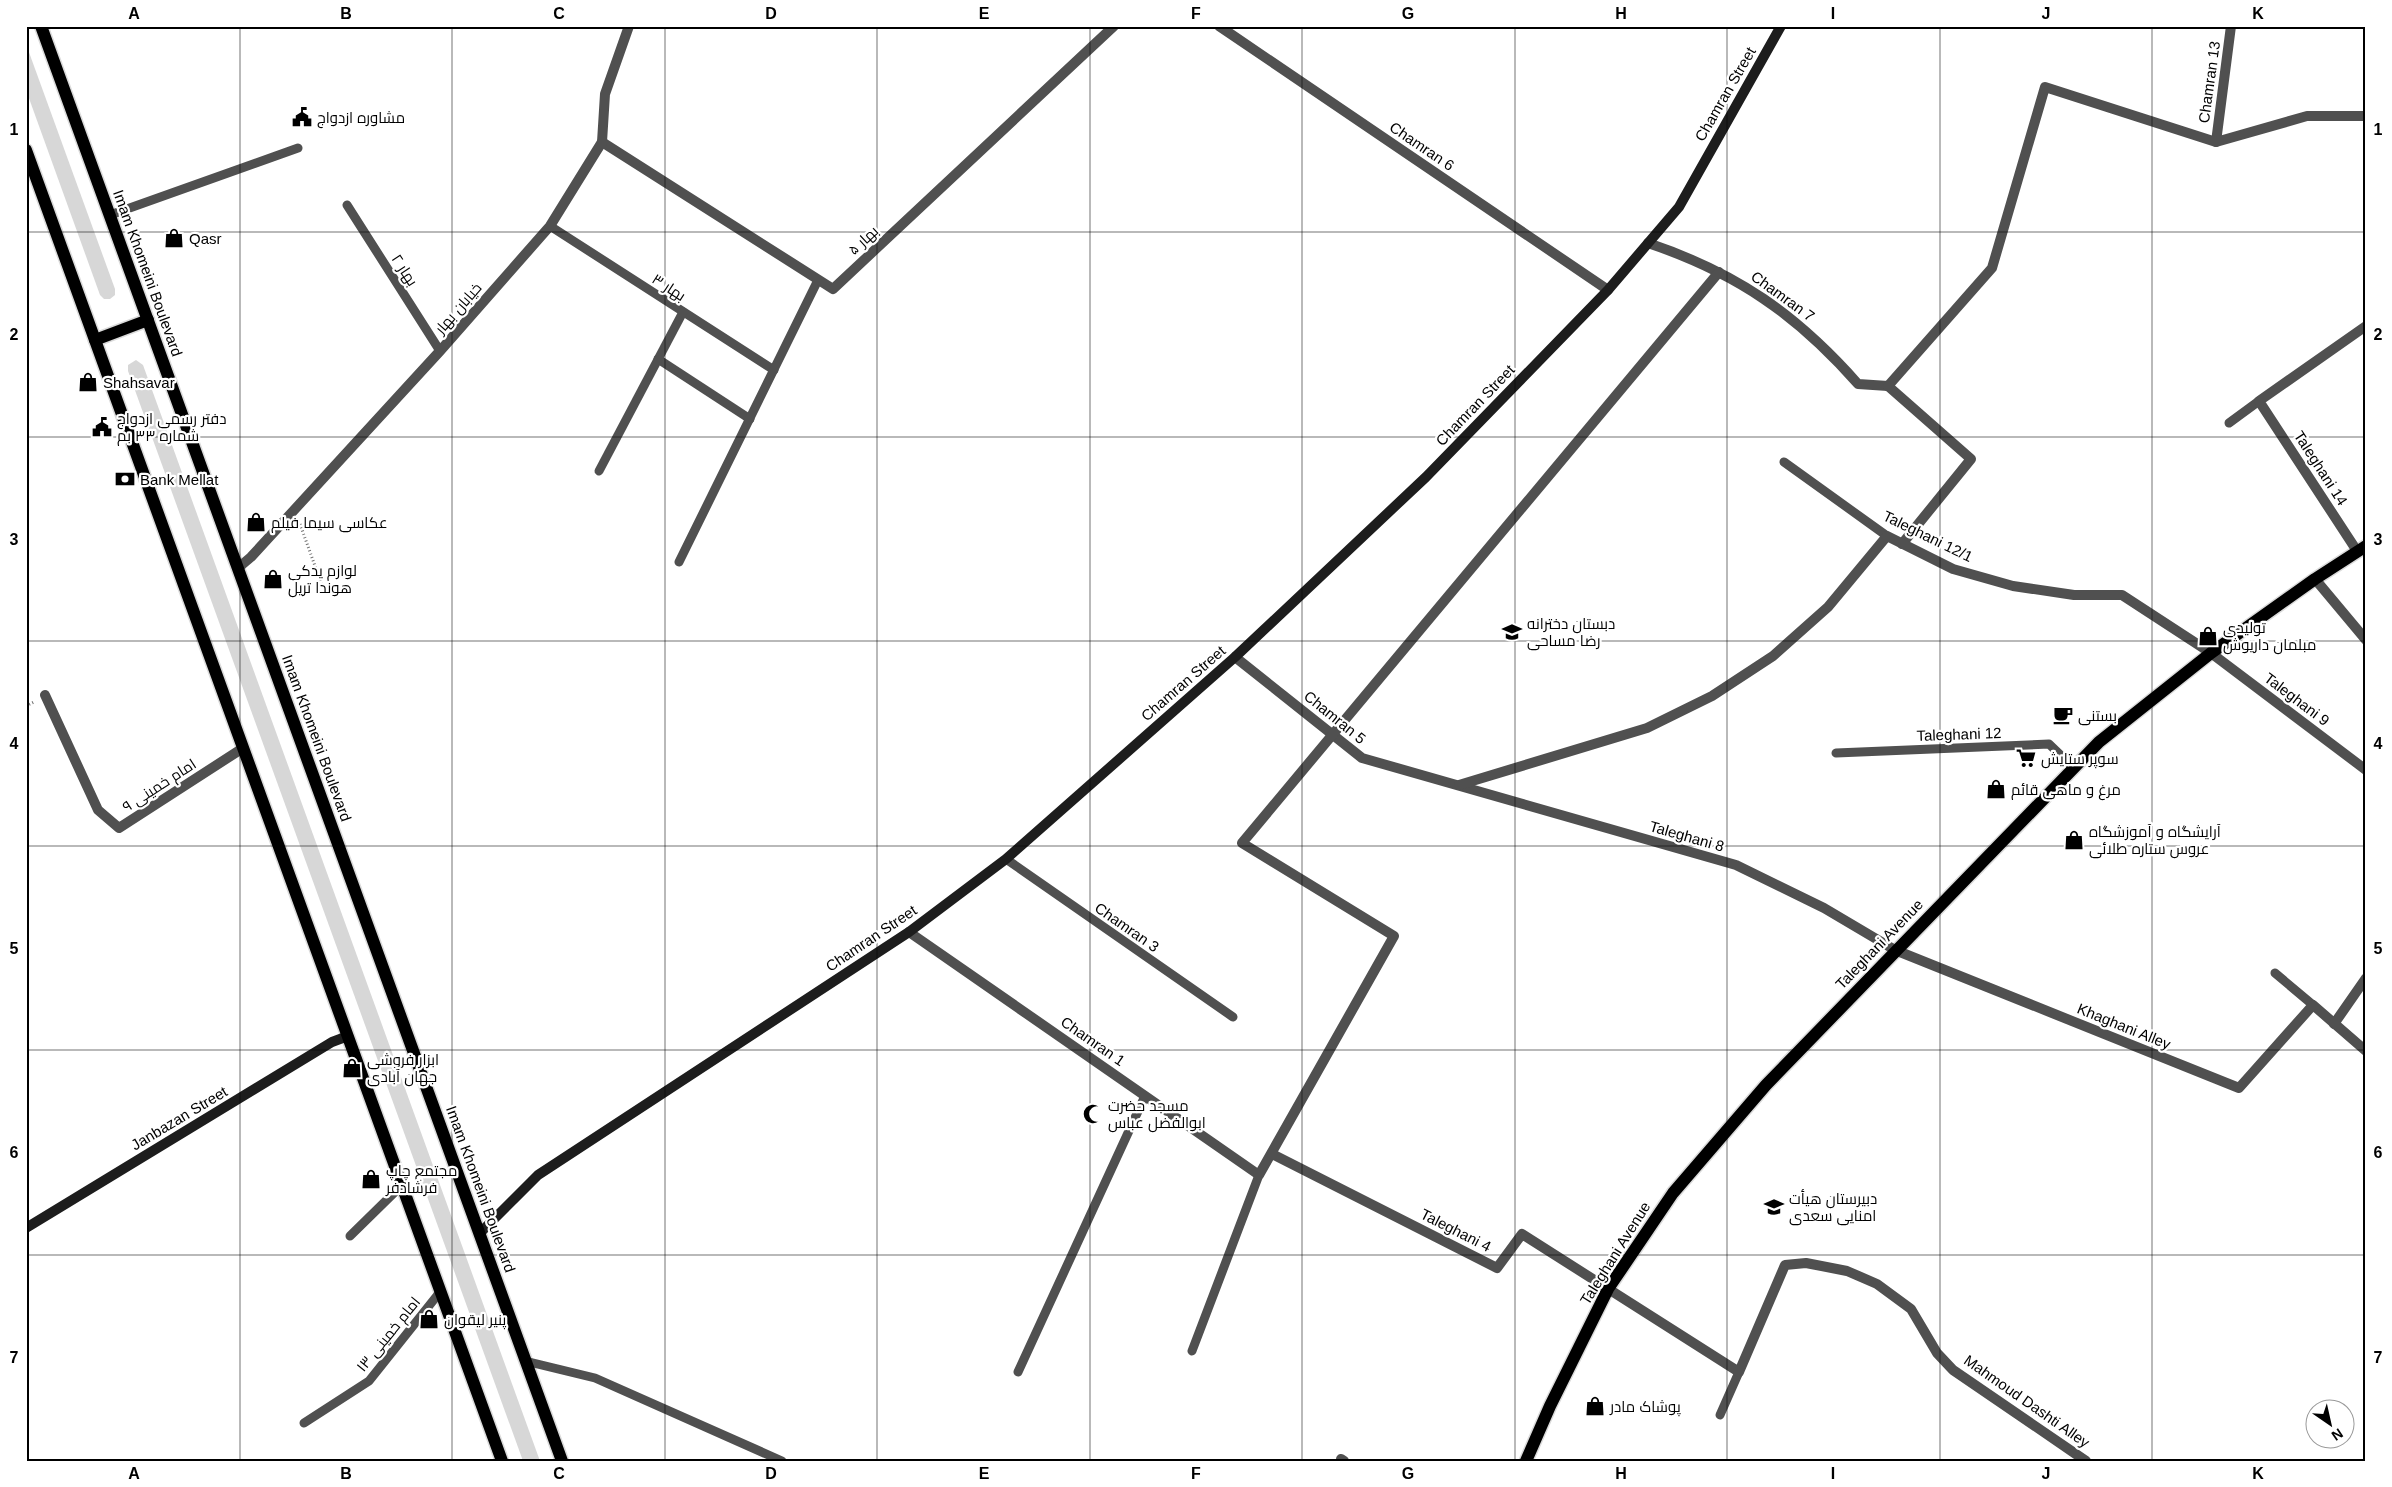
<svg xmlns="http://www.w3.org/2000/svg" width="2392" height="1487" viewBox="0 0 2392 1487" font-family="Helvetica,Cairo,sans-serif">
<rect width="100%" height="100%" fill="#fff"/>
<!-- green -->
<g fill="#d7d7d7">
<path d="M 26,44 L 115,289 L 115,295 L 110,299 L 104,299 L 100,295 L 26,90 Z"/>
<path d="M 136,360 L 143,365 L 540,1461 L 523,1461 L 128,371 L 128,365 Z"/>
</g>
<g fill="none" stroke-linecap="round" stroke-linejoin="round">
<defs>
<g id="primary">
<path d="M 41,26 L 562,1461"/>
<path d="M 26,150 L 502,1461"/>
<path d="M 95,340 L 148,320"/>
<path d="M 1526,1461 L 1550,1406 L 1608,1289 L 1673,1193 L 1766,1085 L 2099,742 L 2211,653 L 2315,579 L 2366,546"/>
</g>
</defs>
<!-- primary casing -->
<use href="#primary" stroke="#dbdbdb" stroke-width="15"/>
<!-- path -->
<g stroke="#727272" stroke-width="3" stroke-dasharray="1 2.5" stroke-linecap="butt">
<path d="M 300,524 L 325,594"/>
<path d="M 26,706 L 34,702"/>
</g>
<!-- service -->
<g stroke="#505050" stroke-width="9">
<path d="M 347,205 L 440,351"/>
<path d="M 110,215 L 298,148"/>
<path d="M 550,226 L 774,370"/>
<path d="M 658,359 L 750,419"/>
<path d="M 2229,423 L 2259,401"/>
<path d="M 1784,462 L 1887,536"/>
<path d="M 599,471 L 683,312"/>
<path d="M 679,562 L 818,280"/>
<path d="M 1836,753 L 2049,744 L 2074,768"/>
<path d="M 1006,859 L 1233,1017"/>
<path d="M 2275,973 L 2313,1005"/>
<path d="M 350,1236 L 402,1185"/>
<path d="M 1192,1351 L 1259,1175"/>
<path d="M 525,1361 L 595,1378 L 782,1461"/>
<path d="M 1018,1372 L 1145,1096"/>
<path d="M 1720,1415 L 1739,1372"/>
<path d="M 304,1423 L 369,1381 L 440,1292"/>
</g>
<!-- minor -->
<g stroke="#505050" stroke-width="10">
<path d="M 1219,26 L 1608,290"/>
<path d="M 602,142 L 833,289 L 1114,26"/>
<path d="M 2216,142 L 2231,26"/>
<path d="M 1648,243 C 1737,273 1796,314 1858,384 L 1888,386"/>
<path d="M 1888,386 L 1992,268 L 2045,87 L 2216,142 L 2307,116 L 2366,116"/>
<path d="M 1888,386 L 1971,459 L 1902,544"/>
<path d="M 2357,551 L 2259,401 L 2366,326"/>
<path d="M 2315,579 L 2366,640"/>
<path d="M 1235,657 L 1362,758 L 1736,865 L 1824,908 L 1895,950 L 2239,1088 L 2313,1005 L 2366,1051"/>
<path d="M 45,695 L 98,810 L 119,828 L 243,748"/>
<path d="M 1459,785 L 1647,728 L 1712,696 L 1773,656 L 1828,607 L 1887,536 L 1953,569 L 2013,586 L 2074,595 L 2122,595 L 2211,653 L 2366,770"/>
<path d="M 909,932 L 1259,1175 L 1394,936 L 1242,843 L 1719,272"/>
<path d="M 2334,1024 L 2366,978"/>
<path d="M 1272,1154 L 1497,1268 L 1522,1234 L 1739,1372 L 1785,1265 L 1806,1263 L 1847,1271 L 1877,1284 L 1911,1309 L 1937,1353 L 1953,1370 L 2086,1461"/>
<path d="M 1341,1459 L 1344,1461"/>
</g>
<!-- tertiary -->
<path stroke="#505050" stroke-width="10" d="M 238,568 L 251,557 L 440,351 L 550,226 L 602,142 L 605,94 L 629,26"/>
<!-- secondary -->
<g stroke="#1d1d1d" stroke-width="10">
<path d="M 26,1228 L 332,1042 L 348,1036"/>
<path d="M 479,1234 L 538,1175 L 909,932 L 1006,859 L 1235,657 L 1426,477 L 1608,290 L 1679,207 L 1781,26"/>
</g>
<!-- primary -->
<use href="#primary" stroke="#000" stroke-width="12"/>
</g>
<!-- grid -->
<path fill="none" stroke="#000" stroke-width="1" stroke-opacity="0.55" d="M 240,26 L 240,1461M 452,26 L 452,1461M 665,26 L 665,1461M 877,26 L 877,1461M 1090,26 L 1090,1461M 1302,26 L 1302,1461M 1515,26 L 1515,1461M 1727,26 L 1727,1461M 1940,26 L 1940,1461M 2152,26 L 2152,1461M 26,232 L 2366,232M 26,437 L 2366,437M 26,641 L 2366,641M 26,846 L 2366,846M 26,1050 L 2366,1050M 26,1255 L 2366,1255"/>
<!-- icons -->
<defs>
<symbol id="civic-bare" viewBox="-9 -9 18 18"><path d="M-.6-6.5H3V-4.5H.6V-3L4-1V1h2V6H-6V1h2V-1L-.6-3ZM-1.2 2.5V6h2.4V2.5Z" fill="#000" stroke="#fff" stroke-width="2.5" paint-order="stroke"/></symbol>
<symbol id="shop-bare" viewBox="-9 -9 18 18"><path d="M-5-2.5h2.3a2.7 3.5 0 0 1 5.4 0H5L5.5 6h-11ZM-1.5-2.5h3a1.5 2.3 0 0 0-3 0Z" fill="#000" stroke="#fff" stroke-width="2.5" paint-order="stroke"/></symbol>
<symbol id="bank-bare" viewBox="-9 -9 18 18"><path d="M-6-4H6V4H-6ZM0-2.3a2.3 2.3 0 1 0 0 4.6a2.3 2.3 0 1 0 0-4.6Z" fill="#000" stroke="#fff" stroke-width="2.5" paint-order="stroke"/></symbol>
<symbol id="school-bare" viewBox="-9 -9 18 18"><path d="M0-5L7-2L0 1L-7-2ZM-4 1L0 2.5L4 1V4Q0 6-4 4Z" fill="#000" stroke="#fff" stroke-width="2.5" paint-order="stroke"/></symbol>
<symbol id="cafe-bare" viewBox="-9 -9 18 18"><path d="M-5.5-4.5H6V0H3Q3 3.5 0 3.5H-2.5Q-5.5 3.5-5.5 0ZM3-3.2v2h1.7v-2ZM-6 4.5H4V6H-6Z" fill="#000" stroke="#fff" stroke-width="2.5" paint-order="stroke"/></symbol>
<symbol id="supermarket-bare" viewBox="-9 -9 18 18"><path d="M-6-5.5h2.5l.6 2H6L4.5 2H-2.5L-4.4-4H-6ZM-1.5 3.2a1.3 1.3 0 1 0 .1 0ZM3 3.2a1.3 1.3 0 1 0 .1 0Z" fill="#000" stroke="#fff" stroke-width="2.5" paint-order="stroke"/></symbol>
<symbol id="mosque-bare" viewBox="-9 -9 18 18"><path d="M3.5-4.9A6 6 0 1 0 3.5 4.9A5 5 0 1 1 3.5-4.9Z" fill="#000" stroke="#fff" stroke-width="2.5" paint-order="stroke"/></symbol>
</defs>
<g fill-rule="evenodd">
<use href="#civic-bare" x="288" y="103" width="28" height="28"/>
<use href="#shop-bare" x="160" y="224" width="28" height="28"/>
<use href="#shop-bare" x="74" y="368" width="28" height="28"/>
<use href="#civic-bare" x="88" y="413" width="28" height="28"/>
<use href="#bank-bare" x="111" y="465" width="28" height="28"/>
<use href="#shop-bare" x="242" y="508" width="28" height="28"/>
<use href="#shop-bare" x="259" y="565" width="28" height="28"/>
<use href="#school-bare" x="1498" y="618" width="28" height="28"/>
<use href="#shop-bare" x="2194" y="622" width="28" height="28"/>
<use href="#cafe-bare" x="2049" y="701" width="28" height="28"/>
<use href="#supermarket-bare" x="2012" y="744" width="28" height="28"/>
<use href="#shop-bare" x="1982" y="775" width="28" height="28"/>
<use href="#shop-bare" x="2060" y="826" width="28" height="28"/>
<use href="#shop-bare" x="338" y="1054" width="28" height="28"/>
<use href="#mosque-bare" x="1079" y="1100" width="28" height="28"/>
<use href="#shop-bare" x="357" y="1165" width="28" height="28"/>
<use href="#school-bare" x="1760" y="1193" width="28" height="28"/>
<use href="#shop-bare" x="415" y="1305" width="28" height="28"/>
<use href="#shop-bare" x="1581" y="1392" width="28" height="28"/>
</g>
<g text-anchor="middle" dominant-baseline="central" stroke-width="4.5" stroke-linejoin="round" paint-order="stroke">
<!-- street labels -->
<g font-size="15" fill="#000" stroke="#fff">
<text transform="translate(2209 82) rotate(-82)">Chamran 13</text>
<text transform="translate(1725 94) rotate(-60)">Chamran Street</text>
<text transform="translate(1422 146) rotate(34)">Chamran 6</text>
<text transform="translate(863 240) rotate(-43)">بهار ۵</text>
<text transform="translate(405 270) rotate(57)">بهار ۲</text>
<text transform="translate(148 273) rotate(70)">Imam Khomeini Boulevard</text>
<text transform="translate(669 287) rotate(33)">بهار ۳</text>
<text transform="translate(1783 296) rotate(36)">Chamran 7</text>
<text transform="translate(458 308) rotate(-49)">خیابان بهار</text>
<text transform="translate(1475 405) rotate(-46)">Chamran Street</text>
<text transform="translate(2321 468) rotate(57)">Taleghani 14</text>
<text transform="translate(1928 536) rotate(26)">Taleghani 12/1</text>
<text transform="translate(1183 683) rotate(-41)">Chamran Street</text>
<text transform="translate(2297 699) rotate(37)">Taleghani 9</text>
<text transform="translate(1335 717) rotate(39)">Chamran 5</text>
<text transform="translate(1959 734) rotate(-2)">Taleghani 12</text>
<text transform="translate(317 738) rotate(70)">Imam Khomeini Boulevard</text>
<text transform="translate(159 785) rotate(-33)">امام خمینی ۹</text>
<text transform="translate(1687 836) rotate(16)">Taleghani 8</text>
<text transform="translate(1127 927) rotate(35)">Chamran 3</text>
<text transform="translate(871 938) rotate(-34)">Chamran Street</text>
<text transform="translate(1879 944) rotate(-46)">Taleghani Avenue</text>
<text transform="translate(2124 1026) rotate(22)">Khaghani Alley</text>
<text transform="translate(1093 1041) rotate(35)">Chamran 1</text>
<text transform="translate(179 1118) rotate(-31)">Janbazan Street</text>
<text transform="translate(481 1189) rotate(70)">Imam Khomeini Boulevard</text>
<text transform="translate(1456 1230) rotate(27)">Taleghani 4</text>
<text transform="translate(1615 1253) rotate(-58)">Taleghani Avenue</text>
<text transform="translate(388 1334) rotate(-51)">امام خمینی ۱۳</text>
<text transform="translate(2027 1401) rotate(35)">Mahmoud Dashti Alley</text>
</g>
<!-- poi labels -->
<g font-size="15" fill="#000" stroke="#fff" text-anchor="start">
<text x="317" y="117">مشاوره ازدواج</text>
<text x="189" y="238">Qasr</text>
<text x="103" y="382">Shahsavar</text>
<text x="117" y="418">دفتر رسمی ازدواج<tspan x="117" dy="17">شماره ۳۳ بم</tspan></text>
<text x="140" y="479">Bank Mellat</text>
<text x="271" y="522">عکاسی سیما فیلم</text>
<text x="288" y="570">لوازم یدکی<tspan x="288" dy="17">هوندا تریل</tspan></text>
<text x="1527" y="623">دبستان دخترانه<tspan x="1527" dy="17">رضا مساحی</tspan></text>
<text x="2223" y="627">تولیدی<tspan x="2223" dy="17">مبلمان داریوش</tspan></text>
<text x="2078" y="715">بستنی</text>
<text x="2041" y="758">سوپر ستایش</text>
<text x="2011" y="789">مرغ و ماهی قائم</text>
<text x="2089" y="831">آرایشگاه و آموزشگاه<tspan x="2089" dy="17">عروس ستاره طلائی</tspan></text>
<text x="367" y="1059">ابزار فروشی<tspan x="367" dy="17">جهان آبادی</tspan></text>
<text x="1108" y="1105">مسجد حضرت<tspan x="1108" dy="17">ابوالفضل عباس</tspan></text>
<text x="386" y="1170">مجتمع چاپ<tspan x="386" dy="17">فرشادفر</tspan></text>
<text x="1789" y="1198">دبیرستان هیأت<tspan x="1789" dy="17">امنایی سعدی</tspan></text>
<text x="444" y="1319">پنیر لیقوان</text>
<text x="1610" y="1406">پوشاک مادر</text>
</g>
</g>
<!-- border -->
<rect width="2392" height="1487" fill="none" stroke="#ffffff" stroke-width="55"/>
<!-- north arrow -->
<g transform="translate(2330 1424) rotate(146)"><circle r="24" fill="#ffffff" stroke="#999999"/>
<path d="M0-4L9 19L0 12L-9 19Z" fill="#000000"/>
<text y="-8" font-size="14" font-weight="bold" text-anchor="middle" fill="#000000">N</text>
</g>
<rect x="28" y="28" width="2336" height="1432" fill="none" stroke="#000" stroke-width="2"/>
<g font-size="16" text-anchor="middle" font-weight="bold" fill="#000">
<text x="134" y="19">A</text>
<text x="346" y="19">B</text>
<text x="559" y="19">C</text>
<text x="771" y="19">D</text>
<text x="984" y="19">E</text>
<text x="1196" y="19">F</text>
<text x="1408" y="19">G</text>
<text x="1621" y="19">H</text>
<text x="1833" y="19">I</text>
<text x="2046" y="19">J</text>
<text x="2258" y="19">K</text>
<text x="14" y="135">1</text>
<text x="2378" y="135">1</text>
<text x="14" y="340">2</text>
<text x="2378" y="340">2</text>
<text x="14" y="545">3</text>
<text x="2378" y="545">3</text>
<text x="14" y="749">4</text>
<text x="2378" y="749">4</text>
<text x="14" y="954">5</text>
<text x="2378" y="954">5</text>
<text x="14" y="1158">6</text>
<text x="2378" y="1158">6</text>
<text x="14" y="1363">7</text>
<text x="2378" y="1363">7</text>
<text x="134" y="1479">A</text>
<text x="346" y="1479">B</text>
<text x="559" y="1479">C</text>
<text x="771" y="1479">D</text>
<text x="984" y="1479">E</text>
<text x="1196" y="1479">F</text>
<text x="1408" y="1479">G</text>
<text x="1621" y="1479">H</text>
<text x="1833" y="1479">I</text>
<text x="2046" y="1479">J</text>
<text x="2258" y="1479">K</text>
</g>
</svg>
